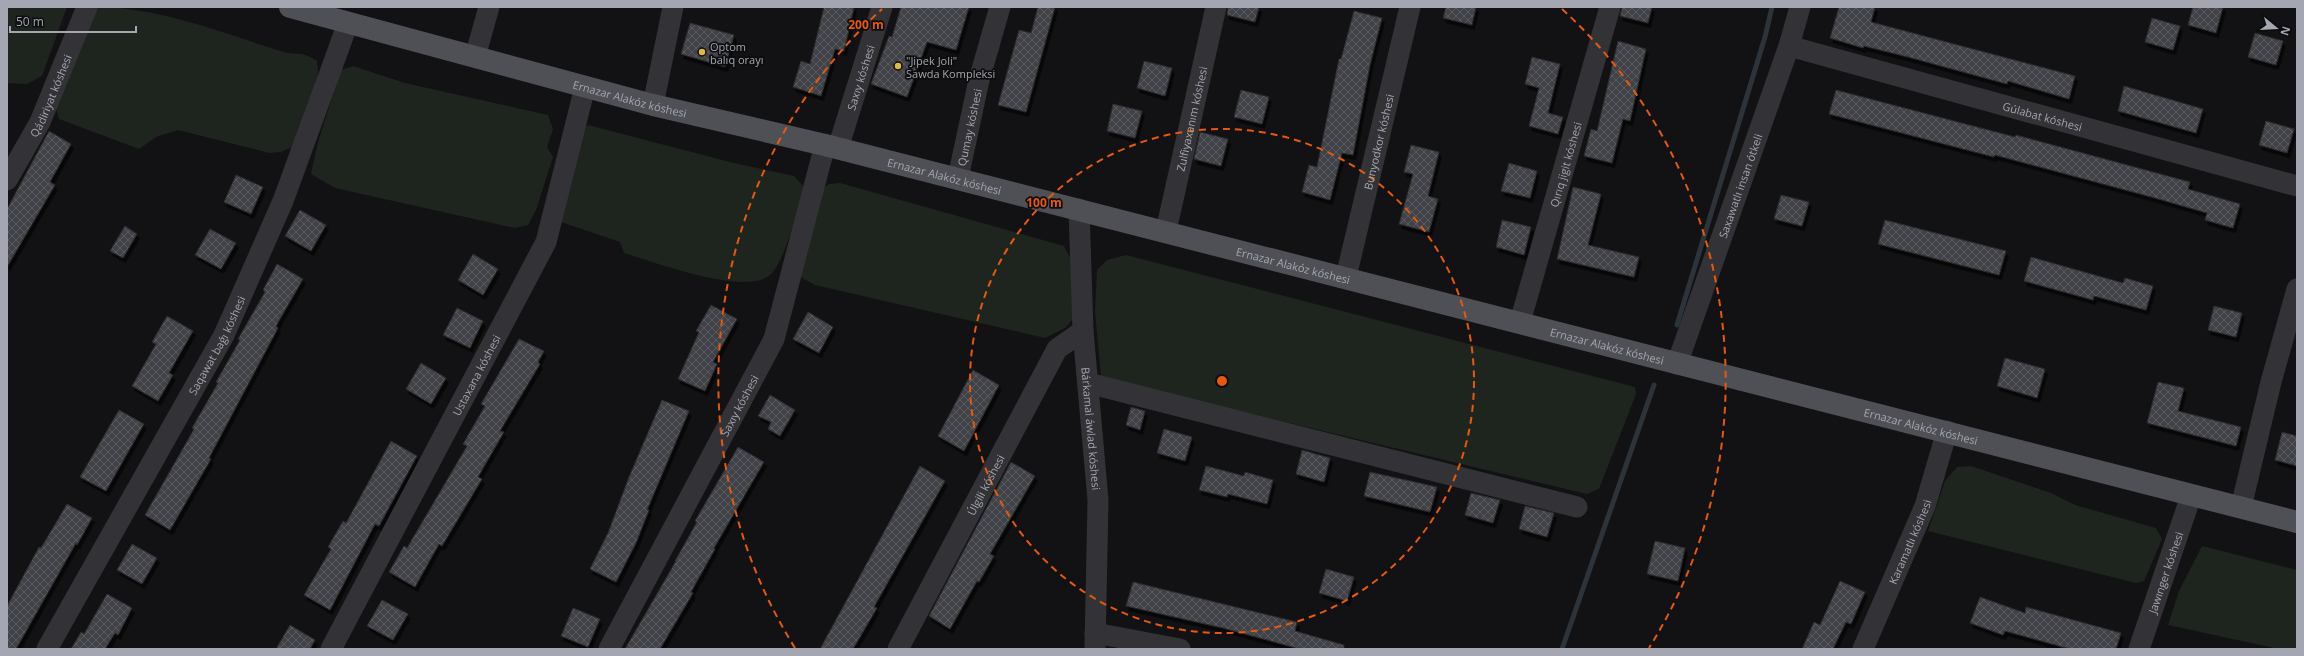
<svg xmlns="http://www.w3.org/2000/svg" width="2304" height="656" viewBox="0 0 2304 656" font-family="'Open Sans',sans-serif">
<defs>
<pattern id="building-cross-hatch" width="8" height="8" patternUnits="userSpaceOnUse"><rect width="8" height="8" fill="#414246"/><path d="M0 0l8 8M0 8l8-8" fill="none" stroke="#595a5e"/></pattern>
<filter id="shadow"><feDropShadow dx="2.5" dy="4.5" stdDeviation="0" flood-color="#0009"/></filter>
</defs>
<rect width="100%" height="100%" fill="#121113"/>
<!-- green -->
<g fill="#1e251f">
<path d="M 7,7 L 67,7 L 42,76 L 27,84 L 7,83 Z"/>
<path d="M 95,7 C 158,7 221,32 280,51 C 296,56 301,50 317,61 L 318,73 L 297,145 L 281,152 L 270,153 L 178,130 L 156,137 L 139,149 L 59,119 L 55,106 Z"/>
<path d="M 353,66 L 405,83 L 548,115 L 553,129 L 547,147 L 553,157 L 536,210 L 528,225 L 515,228 L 335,188 L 311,174 L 318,142 L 341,70 Z"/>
<path d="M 588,125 L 734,163 L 794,176 L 803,186 L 803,197 C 796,216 785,258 772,273 C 750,299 652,261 624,253 L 620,242 L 558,221 L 580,132 Z"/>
<path d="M 840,183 L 1064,246 L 1073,263 L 1073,319 L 1065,328 L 1045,338 L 815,285 L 802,278 L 796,270 L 820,190 L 829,184 Z"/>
<path d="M 1126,255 L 1635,387 L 1636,394 L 1599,489 L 1587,494 L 1118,382 L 1101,377 L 1095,311 L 1097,270 L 1107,260 Z"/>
<path d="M 1971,466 L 2051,493 L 2075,505 L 2156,528 L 2162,539 L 2144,581 L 2136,583 L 1928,531 L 1945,481 L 1957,467 Z"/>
<path d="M 2202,546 L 2297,570 L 2297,649 L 2279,649 L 2168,625 L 2179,591 Z"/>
</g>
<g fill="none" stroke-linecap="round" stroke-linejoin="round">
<!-- stream -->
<g stroke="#2c333a" stroke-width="5">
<path d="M 1677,325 L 1765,37 L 1772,7"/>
<path d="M 1562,649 L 1654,385"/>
</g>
</g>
<!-- building -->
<g fill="url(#building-cross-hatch)" stroke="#2c2c2f" filter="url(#shadow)">
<path d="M 824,7 L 854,7 L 844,51 L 835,49 L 821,96 L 793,87 L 801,61 L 810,64 Z"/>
<path d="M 901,7 L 969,7 L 956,50 L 927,42 L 907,97 L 871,84 L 889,36 L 892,37 Z"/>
<path d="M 1038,7 L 1055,7 L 1026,112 L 998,105 L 1019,30 L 1031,33 Z"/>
<path d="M 1228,7 L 1259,7 L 1255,22 L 1227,15 Z"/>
<path d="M 1446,7 L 1476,7 L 1472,25 L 1443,18 Z"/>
<path d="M 1622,7 L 1652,7 L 1648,23 L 1620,16 Z"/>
<path d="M 1839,7 L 1875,7 L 1871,22 L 2075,76 L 2069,99 L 2008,81 L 2007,84 L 1908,57 L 1864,46 L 1863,48 L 1830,38 Z"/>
<path d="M 2193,7 L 2223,7 L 2216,33 L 2188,25 Z"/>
<path d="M 1354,11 L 1382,18 L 1370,65 L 1353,155 L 1342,153 L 1330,200 L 1302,192 L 1309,165 L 1317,167 L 1339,59 L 1341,59 Z"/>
<path d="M 2152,18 L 2180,26 L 2173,50 L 2145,42 Z"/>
<path d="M 690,23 L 734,35 L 725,67 L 681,54 Z"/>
<path d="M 2255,33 L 2283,41 L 2276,65 L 2248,57 Z"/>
<path d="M 1618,41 L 1646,49 L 1630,121 L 1623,119 L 1612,163 L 1584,156 L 1591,129 L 1597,131 Z"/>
<path d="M 1532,57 L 1560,64 L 1548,113 L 1563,117 L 1558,134 L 1529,126 L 1539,88 L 1525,84 Z"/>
<path d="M 1144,61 L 1172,68 L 1165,96 L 1137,88 Z"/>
<path d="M 2124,86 L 2203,109 L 2196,133 L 2118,111 Z"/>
<path d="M 1241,90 L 1269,97 L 1262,124 L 1234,117 Z"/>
<path d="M 1836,90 L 2015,137 L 2016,135 L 2190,182 L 2188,189 L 2240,204 L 2233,228 L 2205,220 L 2207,213 L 2155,198 L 1995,155 L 1994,157 L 1829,114 Z"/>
<path d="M 1113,104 L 1142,111 L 1135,138 L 1107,131 Z"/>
<path d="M 2266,121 L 2294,129 L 2287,153 L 2259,145 Z"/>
<path d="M 49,131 L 71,144 L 50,182 L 55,185 L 7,267 L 7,209 Z"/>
<path d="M 1200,132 L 1228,139 L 1221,166 L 1194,159 Z"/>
<path d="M 1411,145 L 1439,152 L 1428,196 L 1438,199 L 1429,232 L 1399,224 L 1413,174 L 1404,172 Z"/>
<path d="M 1509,163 L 1537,171 L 1530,198 L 1501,191 Z"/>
<path d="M 236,175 L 263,187 L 251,214 L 224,202 Z"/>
<path d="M 1573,187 L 1601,194 L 1588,245 L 1639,257 L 1634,277 L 1557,259 Z"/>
<path d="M 1781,195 L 1809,202 L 1802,226 L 1774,219 Z"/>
<path d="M 300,210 L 326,225 L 311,251 L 285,236 Z"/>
<path d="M 1502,220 L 1531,227 L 1524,255 L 1496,247 Z"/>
<path d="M 1885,220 L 2006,251 L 1999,275 L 1878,244 Z"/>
<path d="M 125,226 L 137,234 L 123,258 L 110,251 Z"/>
<path d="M 210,229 L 236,243 L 221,269 L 195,255 Z"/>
<path d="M 473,254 L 498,269 L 483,295 L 458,280 Z"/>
<path d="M 2031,257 L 2123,283 L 2125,278 L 2153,286 L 2146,310 L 2094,296 L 2093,300 L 2024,281 Z"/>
<path d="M 277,264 L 303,279 L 276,326 L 278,328 L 209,458 L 211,459 L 170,530 L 145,515 L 194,429 L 192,428 L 218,383 L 216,382 L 240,340 L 238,339 L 265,292 L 263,290 Z"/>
<path d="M 711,305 L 737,319 L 713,362 L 717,364 L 705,391 L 678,379 L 699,332 L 696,331 Z"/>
<path d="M 2214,306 L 2242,313 L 2236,337 L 2208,330 Z"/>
<path d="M 457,308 L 483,321 L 470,348 L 443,335 Z"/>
<path d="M 808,312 L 833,327 L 819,353 L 793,339 Z"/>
<path d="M 167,316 L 193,331 L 169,373 L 173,375 L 158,401 L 132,386 L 156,344 L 152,342 Z"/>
<path d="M 519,339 L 544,351 L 538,362 L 540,364 L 500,431 L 504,432 L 478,477 L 482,479 L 442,546 L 439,544 L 415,587 L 389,572 L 404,546 L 407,548 L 467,446 L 463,444 L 485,406 L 481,404 Z"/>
<path d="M 2005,358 L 2045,369 L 2037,398 L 1997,386 Z"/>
<path d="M 421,363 L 446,378 L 431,404 L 406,389 Z"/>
<path d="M 973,370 L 999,385 L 964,451 L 938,436 Z"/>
<path d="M 2158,382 L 2184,388 L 2178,411 L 2241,427 L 2236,446 L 2147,423 Z"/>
<path d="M 770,395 L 795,410 L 780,436 L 768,429 L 771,422 L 758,416 Z"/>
<path d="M 662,400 L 689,411 L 647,510 L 649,510 L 636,543 L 616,582 L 590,569 L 608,533 L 629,477 Z"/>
<path d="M 1131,407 L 1145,411 L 1140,430 L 1126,425 Z"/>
<path d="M 119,410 L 144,424 L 106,491 L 80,477 Z"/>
<path d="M 1164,429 L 1192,437 L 1185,461 L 1157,453 Z"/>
<path d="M 2282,432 L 2297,436 L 2297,466 L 2275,460 Z"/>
<path d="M 391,441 L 417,456 L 379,526 L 375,524 L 330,610 L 304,595 L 331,549 L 328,547 L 343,521 L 346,523 Z"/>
<path d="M 738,447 L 764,462 L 714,548 L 715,549 L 691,592 L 693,593 L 660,649 L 625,649 L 676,561 L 675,561 L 697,522 L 695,521 Z"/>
<path d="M 1302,450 L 1330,458 L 1324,482 L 1296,474 Z"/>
<path d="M 1011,462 L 1035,476 L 990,554 L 994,556 L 979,582 L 977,581 L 950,629 L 929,616 Z"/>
<path d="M 920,466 L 945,481 L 874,607 L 877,608 L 853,649 L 820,649 Z"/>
<path d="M 1206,466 L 1244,476 L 1245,472 L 1273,480 L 1267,504 L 1228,494 L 1227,497 L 1199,490 Z"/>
<path d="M 1370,472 L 1437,487 L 1430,512 L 1364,496 Z"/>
<path d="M 1471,493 L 1500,500 L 1493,523 L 1465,515 Z"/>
<path d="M 67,504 L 92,518 L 77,545 L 76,543 L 16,649 L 7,649 L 7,606 L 39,547 L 41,548 Z"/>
<path d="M 1525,506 L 1554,513 L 1547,537 L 1519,529 Z"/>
<path d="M 1655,541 L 1685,548 L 1678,581 L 1647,574 Z"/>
<path d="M 132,544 L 157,558 L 142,584 L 117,570 Z"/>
<path d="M 1326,569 L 1354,577 L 1347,601 L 1319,593 Z"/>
<path d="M 1840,581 L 1865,592 L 1851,624 L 1846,622 L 1833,649 L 1802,649 L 1814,622 L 1820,625 Z"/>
<path d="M 1133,582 L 1297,622 L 1295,631 L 1344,645 L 1344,649 L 1300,649 L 1223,628 L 1126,606 Z"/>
<path d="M 107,594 L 132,608 L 118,635 L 115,633 L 105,649 L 71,649 L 81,632 L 84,634 Z"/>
<path d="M 1980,597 L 2025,613 L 2026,607 L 2121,633 L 2116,649 L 2070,649 L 2005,631 L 2003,635 L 1970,623 Z"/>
<path d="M 382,600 L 408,614 L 393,640 L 367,626 Z"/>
<path d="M 573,608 L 600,619 L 588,647 L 561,636 Z"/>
<path d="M 290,625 L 315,640 L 310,649 L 276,649 Z"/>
</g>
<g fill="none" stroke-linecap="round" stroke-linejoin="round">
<!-- minor -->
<g stroke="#333337" stroke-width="21">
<path id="s1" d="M 1789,46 L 2297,186"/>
<path d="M 475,57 L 489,7"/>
<path d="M 653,105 L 673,7"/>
<path id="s2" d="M 838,148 L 882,7"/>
<path id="s3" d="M 958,178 L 979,80 L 1000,7"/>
<path id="s4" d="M 7,180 L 40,122 L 87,7"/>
<path id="s5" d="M 1079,209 L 1083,331 L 1098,500 L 1095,649"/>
<path id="s6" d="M 1166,231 L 1216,7"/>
<path id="s7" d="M 1346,277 L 1410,7"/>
<path id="s8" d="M 1520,322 L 1610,7"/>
<path id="s9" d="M 1677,364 L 1789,46 L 1800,7"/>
<path d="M 1088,383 L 1577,507"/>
<path d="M 2241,507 L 2271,382 L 2297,289"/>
<path d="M 1095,633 L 1180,649"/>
<path id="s10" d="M 47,649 L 224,335 L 283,201 L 348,23"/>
<path id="s11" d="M 331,649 L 546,242 L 585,87"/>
<path id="s12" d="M 609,649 L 774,339 L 825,145"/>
<path id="s13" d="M 898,649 L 1057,349 L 1083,331"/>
<path id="s14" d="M 1863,649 L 1925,506 L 1947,431"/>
<path id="s15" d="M 2139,649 L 2191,496"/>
</g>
<!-- major -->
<path stroke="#4f5056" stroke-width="22" id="s16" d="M 290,7 L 653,105 L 825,145 L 2297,522"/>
</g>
<!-- distance rings -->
<g fill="none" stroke="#e8590c" stroke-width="2" stroke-dasharray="7 5">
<circle cx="1222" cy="381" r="252"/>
<path d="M795 648A504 504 0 0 1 882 9M1562 9A504 504 0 0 1 1649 648"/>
</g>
<!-- markers -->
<g fill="#ddb93f" stroke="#0d0d0e" stroke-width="1.5">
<circle cx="702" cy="52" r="4"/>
<circle cx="898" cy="66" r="4"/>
</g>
<g text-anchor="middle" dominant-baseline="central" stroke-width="3.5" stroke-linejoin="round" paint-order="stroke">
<!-- poi labels -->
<g font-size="11" fill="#a4a7b2" stroke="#0d0d0e" text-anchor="start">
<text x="710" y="46">Optom<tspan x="710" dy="13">balıq orayı</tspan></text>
<text x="906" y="60">"Jipek Joli"<tspan x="906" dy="13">Sawda Kompleksi</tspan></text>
</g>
<!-- street labels -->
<g font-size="11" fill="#a4a7b2" stroke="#0d0d0e">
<text stroke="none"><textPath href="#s2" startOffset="74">Saxıy kóshesi</textPath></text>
<text stroke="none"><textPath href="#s4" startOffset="95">Qádiriyat kóshesi</textPath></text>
<text stroke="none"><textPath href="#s16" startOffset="352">Ernazar Alakóz kóshesi</textPath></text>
<text stroke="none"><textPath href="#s1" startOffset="263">Gúlabat kóshesi</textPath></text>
<text stroke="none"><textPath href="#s6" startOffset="115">Zulfiyaxanım kóshesi</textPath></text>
<text stroke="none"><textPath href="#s3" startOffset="52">Qumay kóshesi</textPath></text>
<text stroke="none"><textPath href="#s7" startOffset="139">Bunyodkor kóshesi</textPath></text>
<text stroke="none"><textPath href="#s8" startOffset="164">Qırıq jigit kóshesi</textPath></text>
<text stroke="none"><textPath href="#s16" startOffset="676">Ernazar Alakóz kóshesi</textPath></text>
<text stroke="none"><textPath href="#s9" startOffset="189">Saxawatlı insan ótkeli</textPath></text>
<text stroke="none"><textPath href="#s16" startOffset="1036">Ernazar Alakóz kóshesi</textPath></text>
<text stroke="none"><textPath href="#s10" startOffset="348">Saqawat baǵı kóshesi</textPath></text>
<text stroke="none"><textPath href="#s16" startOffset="1360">Ernazar Alakóz kóshesi</textPath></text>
<text stroke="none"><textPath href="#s11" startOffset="310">Ustaxana kóshesi</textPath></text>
<text stroke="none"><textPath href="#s12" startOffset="276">Saxıy kóshesi</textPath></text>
<text stroke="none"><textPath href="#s16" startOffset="1684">Ernazar Alakóz kóshesi</textPath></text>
<text stroke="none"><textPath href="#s5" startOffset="220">Bárkamal áwlad kóshesi</textPath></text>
<text stroke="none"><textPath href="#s13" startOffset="186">Úlgili kóshesi</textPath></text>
<text stroke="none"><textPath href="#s14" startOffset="117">Karamatlı kóshesi</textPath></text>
<text stroke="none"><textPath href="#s15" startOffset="81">Jawınger kóshesi</textPath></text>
</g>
</g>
<circle cx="1222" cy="381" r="6" fill="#e8590c" stroke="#0d0d0e" stroke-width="2"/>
<g font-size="12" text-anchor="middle" font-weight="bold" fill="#e8590c" stroke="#0d0d0e" stroke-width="3.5" stroke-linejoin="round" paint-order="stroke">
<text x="866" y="29">200 m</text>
<text x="1044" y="207">100 m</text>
</g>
<!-- border -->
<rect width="2304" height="656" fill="none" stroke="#a4a7b2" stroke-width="16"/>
<!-- north arrow -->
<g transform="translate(2276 28) rotate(108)" stroke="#0d0d0e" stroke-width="3" paint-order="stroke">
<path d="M0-3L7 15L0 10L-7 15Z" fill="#a4a7b2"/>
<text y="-6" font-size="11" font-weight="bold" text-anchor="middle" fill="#a4a7b2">N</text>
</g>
<!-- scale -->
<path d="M10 26v6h126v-6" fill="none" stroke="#a4a7b2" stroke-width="2"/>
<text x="16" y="26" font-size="12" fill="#a4a7b2" stroke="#0d0d0e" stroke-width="3" paint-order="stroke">50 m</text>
</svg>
